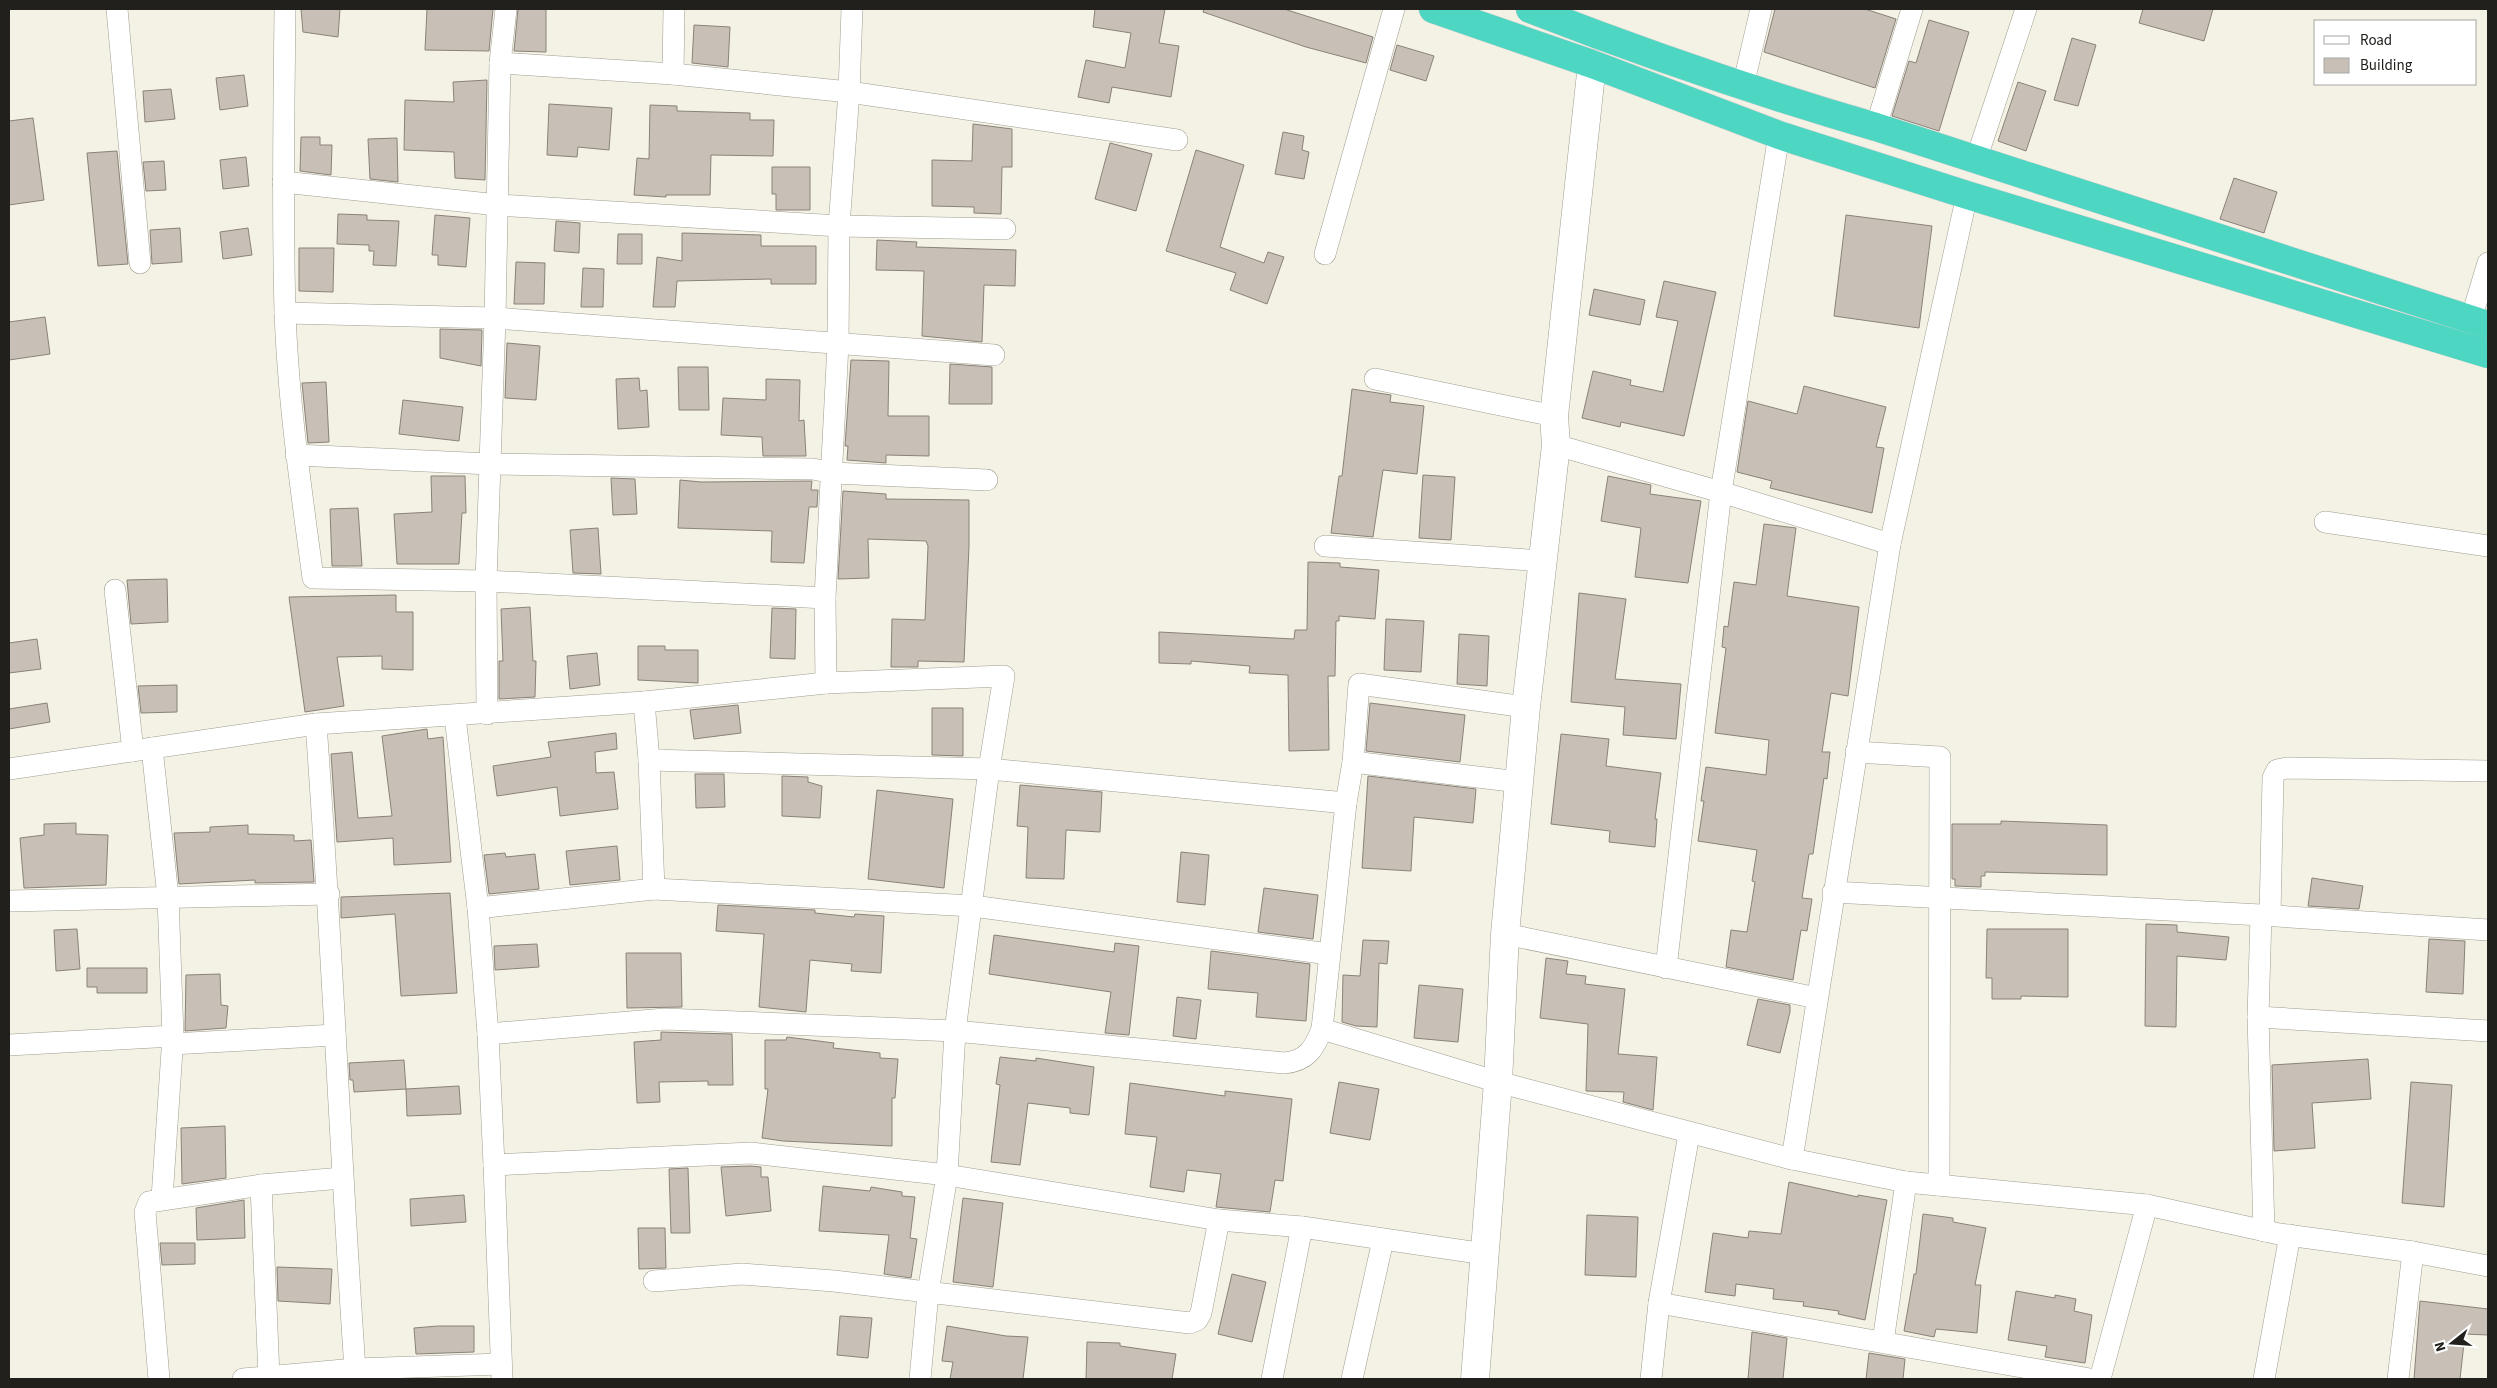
<svg xmlns="http://www.w3.org/2000/svg" width="2497" height="1388" viewBox="0 0 2497 1388" font-family="'Source Sans 3',sans-serif">
<rect width="100%" height="100%" fill="#f4f2e5"/>
<!-- building -->
<g fill="#c8c0b6" stroke="#898278">
<path d="M 301,9 L 340,9 L 338,37 L 303,32 Z"/>
<path d="M 427,9 L 493,9 L 489,51 L 425,50 Z"/>
<path d="M 518,9 L 546,9 L 546,52 L 514,51 Z"/>
<path d="M 1095,9 L 1165,9 L 1159,43 L 1179,46 L 1171,97 L 1112,87 L 1109,103 L 1078,97 L 1086,60 L 1125,68 L 1131,33 L 1093,27 Z"/>
<path d="M 1204,9 L 1284,9 L 1373,37 L 1366,63 L 1306,47 L 1203,12 Z"/>
<path d="M 1775,9 L 1865,9 L 1896,19 L 1875,88 L 1764,52 Z"/>
<path d="M 2143,9 L 2213,9 L 2204,41 L 2139,23 Z"/>
<path d="M 1929,20 L 1969,32 L 1939,131 L 1892,116 L 1909,61 L 1916,63 Z"/>
<path d="M 694,25 L 730,27 L 728,67 L 692,63 Z"/>
<path d="M 2072,38 L 2096,45 L 2078,106 L 2054,100 Z"/>
<path d="M 1397,45 L 1434,56 L 1426,81 L 1390,70 Z"/>
<path d="M 244,75 L 248,106 L 220,110 L 216,78 Z"/>
<path d="M 487,80 L 485,180 L 455,178 L 454,152 L 404,150 L 405,100 L 454,102 L 453,82 Z"/>
<path d="M 2018,82 L 2046,91 L 2026,151 L 1998,141 Z"/>
<path d="M 171,89 L 175,119 L 145,122 L 143,91 Z"/>
<path d="M 549,104 L 612,108 L 609,150 L 578,147 L 577,157 L 547,155 Z"/>
<path d="M 650,105 L 677,106 L 677,111 L 750,113 L 750,120 L 774,120 L 773,156 L 711,155 L 710,195 L 666,195 L 666,197 L 634,195 L 637,158 L 649,159 Z"/>
<path d="M 33,118 L 44,200 L 9,205 L 9,121 Z"/>
<path d="M 973,124 L 1012,129 L 1012,167 L 1002,167 L 1001,214 L 974,213 L 974,207 L 932,206 L 932,160 L 972,161 Z"/>
<path d="M 1283,132 L 1304,136 L 1302,150 L 1309,152 L 1304,179 L 1275,174 Z"/>
<path d="M 301,137 L 320,137 L 320,145 L 332,145 L 331,175 L 300,171 Z"/>
<path d="M 397,138 L 398,182 L 370,179 L 368,139 Z"/>
<path d="M 1110,143 L 1152,154 L 1136,211 L 1095,199 Z"/>
<path d="M 1196,150 L 1244,165 L 1220,247 L 1264,263 L 1268,252 L 1284,257 L 1267,304 L 1230,290 L 1236,273 L 1166,251 Z"/>
<path d="M 117,151 L 128,264 L 98,266 L 87,153 Z"/>
<path d="M 246,157 L 249,186 L 223,189 L 220,160 Z"/>
<path d="M 164,161 L 166,190 L 146,191 L 143,162 Z"/>
<path d="M 772,167 L 810,167 L 810,210 L 776,210 L 776,194 L 772,194 Z"/>
<path d="M 2234,178 L 2277,192 L 2264,233 L 2220,219 Z"/>
<path d="M 338,214 L 367,215 L 367,220 L 399,221 L 396,266 L 373,265 L 374,251 L 369,251 L 369,245 L 337,244 Z"/>
<path d="M 435,215 L 470,218 L 466,267 L 438,265 L 438,255 L 432,255 Z"/>
<path d="M 1846,215 L 1932,226 L 1919,328 L 1834,316 Z"/>
<path d="M 556,221 L 580,223 L 579,253 L 554,251 Z"/>
<path d="M 180,228 L 182,262 L 152,264 L 150,230 Z"/>
<path d="M 248,228 L 252,255 L 223,259 L 220,232 Z"/>
<path d="M 682,233 L 761,235 L 761,246 L 816,246 L 816,284 L 771,284 L 771,279 L 677,281 L 675,307 L 653,307 L 657,257 L 682,261 Z"/>
<path d="M 618,234 L 642,234 L 642,264 L 617,264 Z"/>
<path d="M 877,240 L 917,242 L 916,247 L 1016,250 L 1015,286 L 984,285 L 982,342 L 922,336 L 924,271 L 876,270 Z"/>
<path d="M 299,248 L 334,248 L 333,292 L 299,291 Z"/>
<path d="M 516,262 L 545,263 L 544,304 L 514,304 Z"/>
<path d="M 583,268 L 604,269 L 603,307 L 581,307 Z"/>
<path d="M 1664,281 L 1716,292 L 1684,436 L 1621,422 L 1620,427 L 1582,418 L 1593,371 L 1631,380 L 1630,385 L 1663,392 L 1678,321 L 1656,317 Z"/>
<path d="M 1594,289 L 1645,300 L 1640,325 L 1589,315 Z"/>
<path d="M 45,317 L 50,354 L 9,360 L 9,322 Z"/>
<path d="M 440,329 L 482,330 L 481,366 L 440,358 Z"/>
<path d="M 507,343 L 540,346 L 536,400 L 505,398 Z"/>
<path d="M 851,360 L 889,361 L 888,416 L 929,416 L 929,456 L 886,455 L 886,463 L 847,460 L 848,446 L 845,446 Z"/>
<path d="M 950,364 L 992,367 L 992,404 L 949,404 Z"/>
<path d="M 678,367 L 708,367 L 709,410 L 679,410 Z"/>
<path d="M 639,378 L 640,391 L 647,390 L 649,427 L 618,429 L 616,379 Z"/>
<path d="M 766,379 L 800,380 L 799,421 L 804,420 L 806,456 L 763,456 L 762,437 L 721,435 L 723,398 L 766,400 Z"/>
<path d="M 326,382 L 329,442 L 308,443 L 302,383 Z"/>
<path d="M 1804,386 L 1886,407 L 1876,447 L 1884,448 L 1872,513 L 1770,488 L 1772,481 L 1737,472 L 1748,401 L 1797,414 Z"/>
<path d="M 1352,389 L 1391,395 L 1390,402 L 1424,406 L 1417,474 L 1383,470 L 1373,537 L 1331,533 L 1339,476 L 1342,476 Z"/>
<path d="M 403,400 L 463,407 L 459,441 L 399,434 Z"/>
<path d="M 1423,475 L 1455,477 L 1451,540 L 1419,538 Z"/>
<path d="M 431,476 L 465,476 L 466,513 L 462,513 L 459,564 L 397,564 L 394,514 L 432,512 Z"/>
<path d="M 1608,476 L 1651,485 L 1650,494 L 1701,501 L 1688,583 L 1635,577 L 1641,528 L 1601,521 Z"/>
<path d="M 611,478 L 635,479 L 637,514 L 613,515 Z"/>
<path d="M 680,480 L 701,482 L 812,481 L 811,490 L 818,490 L 817,507 L 809,507 L 804,563 L 771,562 L 772,531 L 678,528 Z"/>
<path d="M 843,491 L 886,494 L 886,499 L 969,500 L 969,546 L 964,662 L 918,661 L 918,667 L 891,667 L 892,619 L 925,620 L 928,546 L 926,541 L 868,539 L 869,578 L 838,579 Z"/>
<path d="M 358,508 L 362,566 L 332,566 L 330,509 Z"/>
<path d="M 1764,524 L 1796,528 L 1787,596 L 1859,607 L 1848,696 L 1831,693 L 1822,752 L 1830,752 L 1827,779 L 1824,778 L 1813,854 L 1809,854 L 1802,898 L 1812,899 L 1807,931 L 1801,930 L 1793,980 L 1726,967 L 1731,930 L 1747,932 L 1755,882 L 1752,881 L 1757,850 L 1698,841 L 1704,801 L 1701,801 L 1706,767 L 1766,775 L 1769,740 L 1715,733 L 1726,648 L 1722,647 L 1724,626 L 1728,627 L 1734,582 L 1756,585 Z"/>
<path d="M 598,528 L 601,574 L 573,573 L 570,530 Z"/>
<path d="M 1308,562 L 1340,563 L 1340,567 L 1379,570 L 1375,619 L 1339,616 L 1339,621 L 1336,621 L 1335,676 L 1328,676 L 1329,750 L 1289,751 L 1288,675 L 1249,673 L 1250,666 L 1191,661 L 1191,664 L 1159,663 L 1159,632 L 1294,639 L 1295,630 L 1307,630 Z"/>
<path d="M 167,579 L 168,622 L 131,624 L 127,580 Z"/>
<path d="M 1579,593 L 1626,599 L 1615,679 L 1681,684 L 1676,739 L 1623,735 L 1625,707 L 1571,702 Z"/>
<path d="M 396,595 L 396,612 L 413,612 L 413,670 L 382,669 L 382,656 L 337,657 L 344,706 L 305,712 L 289,597 Z"/>
<path d="M 530,607 L 533,661 L 536,661 L 535,697 L 499,699 L 499,661 L 503,661 L 501,609 Z"/>
<path d="M 772,608 L 796,609 L 795,659 L 770,658 Z"/>
<path d="M 1386,619 L 1424,621 L 1421,672 L 1384,670 Z"/>
<path d="M 1459,634 L 1489,636 L 1487,686 L 1457,684 Z"/>
<path d="M 37,639 L 41,669 L 9,673 L 9,643 Z"/>
<path d="M 638,646 L 665,646 L 665,650 L 698,650 L 698,683 L 638,680 Z"/>
<path d="M 597,653 L 600,685 L 570,689 L 567,656 Z"/>
<path d="M 177,685 L 177,712 L 141,713 L 138,686 Z"/>
<path d="M 47,703 L 50,722 L 9,729 L 9,709 Z"/>
<path d="M 1370,703 L 1465,715 L 1460,762 L 1366,751 Z"/>
<path d="M 738,705 L 741,733 L 694,739 L 690,710 Z"/>
<path d="M 932,708 L 963,708 L 963,756 L 932,755 Z"/>
<path d="M 427,729 L 428,739 L 443,737 L 451,862 L 394,865 L 393,838 L 337,842 L 331,754 L 352,752 L 358,818 L 392,816 L 382,736 Z"/>
<path d="M 616,733 L 617,749 L 595,752 L 596,773 L 614,772 L 618,809 L 560,816 L 557,787 L 497,796 L 493,766 L 551,757 L 548,742 Z"/>
<path d="M 1561,734 L 1609,739 L 1606,766 L 1661,773 L 1655,819 L 1657,819 L 1655,847 L 1609,842 L 1610,831 L 1551,824 Z"/>
<path d="M 695,774 L 724,774 L 725,807 L 696,808 Z"/>
<path d="M 782,776 L 808,777 L 808,782 L 822,786 L 820,818 L 782,816 Z"/>
<path d="M 1368,776 L 1476,789 L 1473,823 L 1414,817 L 1411,871 L 1362,868 Z"/>
<path d="M 1020,785 L 1102,792 L 1100,832 L 1066,830 L 1064,879 L 1026,878 L 1028,827 L 1017,826 Z"/>
<path d="M 877,790 L 953,799 L 944,888 L 868,879 Z"/>
<path d="M 2001,821 L 2107,825 L 2107,875 L 1985,872 L 1985,876 L 1981,876 L 1981,887 L 1955,886 L 1955,879 L 1952,879 L 1952,824 L 2001,824 Z"/>
<path d="M 76,823 L 76,834 L 108,835 L 106,885 L 24,888 L 20,838 L 44,835 L 44,824 Z"/>
<path d="M 248,825 L 248,834 L 294,835 L 294,841 L 311,840 L 314,882 L 255,883 L 255,880 L 179,884 L 174,833 L 210,832 L 210,827 Z"/>
<path d="M 617,846 L 620,880 L 570,885 L 566,851 Z"/>
<path d="M 1181,852 L 1209,855 L 1205,905 L 1177,902 Z"/>
<path d="M 505,853 L 506,857 L 535,854 L 539,889 L 489,894 L 484,855 Z"/>
<path d="M 2312,878 L 2363,886 L 2359,909 L 2308,906 Z"/>
<path d="M 1264,888 L 1318,895 L 1313,939 L 1258,932 Z"/>
<path d="M 450,893 L 457,993 L 401,996 L 395,914 L 341,918 L 341,897 Z"/>
<path d="M 718,905 L 815,910 L 815,913 L 854,917 L 855,914 L 884,916 L 881,973 L 851,971 L 852,964 L 810,960 L 806,1012 L 759,1007 L 764,934 L 716,931 Z"/>
<path d="M 2146,924 L 2177,925 L 2177,932 L 2229,937 L 2226,960 L 2177,956 L 2176,1027 L 2145,1026 Z"/>
<path d="M 77,929 L 80,969 L 56,971 L 54,930 Z"/>
<path d="M 1987,929 L 2068,929 L 2068,997 L 2021,996 L 2021,999 L 1992,999 L 1992,978 L 1986,978 Z"/>
<path d="M 994,935 L 1114,952 L 1115,943 L 1139,946 L 1129,1035 L 1105,1033 L 1111,992 L 989,974 Z"/>
<path d="M 2429,939 L 2465,941 L 2463,994 L 2426,992 Z"/>
<path d="M 1363,940 L 1389,941 L 1387,964 L 1379,963 L 1377,1027 L 1356,1026 L 1342,1022 L 1343,975 L 1360,976 Z"/>
<path d="M 537,944 L 539,967 L 495,970 L 494,946 Z"/>
<path d="M 1211,951 L 1310,964 L 1306,1021 L 1256,1017 L 1258,993 L 1208,989 Z"/>
<path d="M 626,953 L 681,953 L 682,1007 L 627,1008 Z"/>
<path d="M 1546,958 L 1568,961 L 1566,974 L 1586,976 L 1585,984 L 1625,989 L 1618,1054 L 1657,1057 L 1653,1110 L 1623,1102 L 1624,1092 L 1586,1091 L 1588,1024 L 1540,1018 Z"/>
<path d="M 87,968 L 147,968 L 147,993 L 97,993 L 97,987 L 87,987 Z"/>
<path d="M 220,974 L 221,1005 L 228,1006 L 226,1028 L 185,1031 L 186,975 Z"/>
<path d="M 1419,985 L 1463,989 L 1458,1042 L 1414,1038 Z"/>
<path d="M 1177,997 L 1201,1000 L 1196,1039 L 1173,1036 Z"/>
<path d="M 1758,999 L 1790,1005 L 1790,1012 L 1780,1053 L 1747,1045 Z"/>
<path d="M 661,1032 L 732,1034 L 733,1085 L 708,1085 L 708,1081 L 659,1082 L 660,1102 L 637,1103 L 634,1042 L 661,1040 Z"/>
<path d="M 787,1037 L 834,1043 L 833,1048 L 880,1053 L 880,1058 L 898,1059 L 895,1098 L 892,1098 L 892,1146 L 783,1141 L 762,1138 L 768,1089 L 765,1089 L 765,1040 L 786,1040 Z"/>
<path d="M 1000,1057 L 1036,1061 L 1036,1058 L 1094,1067 L 1089,1115 L 1070,1113 L 1070,1108 L 1028,1103 L 1020,1165 L 991,1162 L 1000,1085 L 996,1084 Z"/>
<path d="M 2368,1059 L 2371,1099 L 2312,1103 L 2315,1148 L 2274,1151 L 2272,1065 Z"/>
<path d="M 404,1060 L 406,1089 L 354,1092 L 353,1080 L 350,1080 L 349,1063 Z"/>
<path d="M 1339,1082 L 1379,1089 L 1370,1140 L 1330,1133 Z"/>
<path d="M 2411,1082 L 2452,1085 L 2444,1207 L 2402,1203 Z"/>
<path d="M 1130,1083 L 1225,1096 L 1225,1091 L 1292,1099 L 1283,1181 L 1275,1180 L 1270,1212 L 1216,1207 L 1221,1174 L 1187,1170 L 1184,1192 L 1150,1187 L 1157,1137 L 1125,1134 Z"/>
<path d="M 459,1086 L 461,1114 L 407,1116 L 406,1089 Z"/>
<path d="M 225,1126 L 226,1178 L 182,1184 L 181,1128 Z"/>
<path d="M 751,1166 L 761,1167 L 761,1177 L 768,1177 L 771,1211 L 726,1216 L 721,1167 Z"/>
<path d="M 688,1168 L 690,1233 L 671,1233 L 669,1169 Z"/>
<path d="M 1789,1182 L 1858,1197 L 1858,1195 L 1887,1200 L 1865,1320 L 1838,1314 L 1839,1311 L 1803,1306 L 1804,1302 L 1773,1299 L 1774,1289 L 1736,1284 L 1735,1296 L 1705,1292 L 1713,1233 L 1748,1238 L 1749,1231 L 1781,1234 Z"/>
<path d="M 823,1186 L 870,1191 L 871,1187 L 902,1192 L 902,1196 L 915,1197 L 910,1238 L 917,1239 L 911,1278 L 884,1274 L 889,1235 L 819,1231 Z"/>
<path d="M 464,1195 L 466,1222 L 411,1226 L 410,1199 Z"/>
<path d="M 963,1198 L 1003,1203 L 993,1287 L 953,1282 Z"/>
<path d="M 244,1200 L 245,1238 L 197,1240 L 196,1208 Z"/>
<path d="M 1923,1214 L 1953,1218 L 1953,1222 L 1986,1228 L 1975,1285 L 1981,1285 L 1977,1333 L 1936,1329 L 1934,1337 L 1904,1331 L 1914,1274 L 1916,1274 Z"/>
<path d="M 1587,1215 L 1638,1217 L 1636,1277 L 1585,1275 Z"/>
<path d="M 638,1228 L 665,1228 L 666,1268 L 639,1269 Z"/>
<path d="M 160,1243 L 195,1243 L 195,1264 L 162,1265 Z"/>
<path d="M 277,1267 L 332,1269 L 330,1304 L 278,1301 Z"/>
<path d="M 1232,1274 L 1266,1282 L 1252,1342 L 1218,1334 Z"/>
<path d="M 2016,1291 L 2055,1298 L 2055,1295 L 2076,1299 L 2074,1311 L 2092,1315 L 2085,1363 L 2045,1357 L 2047,1346 L 2008,1340 Z"/>
<path d="M 2420,1301 L 2488,1309 L 2488,1335 L 2465,1334 L 2460,1379 L 2414,1379 Z"/>
<path d="M 840,1316 L 872,1318 L 868,1358 L 837,1355 Z"/>
<path d="M 438,1326 L 474,1326 L 474,1352 L 416,1354 L 414,1328 Z"/>
<path d="M 947,1326 L 1006,1336 L 1028,1337 L 1023,1379 L 950,1379 L 953,1362 L 942,1361 Z"/>
<path d="M 1752,1332 L 1787,1338 L 1783,1379 L 1748,1379 Z"/>
<path d="M 1087,1342 L 1120,1343 L 1120,1346 L 1176,1354 L 1172,1379 L 1086,1379 Z"/>
<path d="M 1869,1353 L 1905,1359 L 1903,1379 L 1866,1379 Z"/>
</g>
<g fill="none" stroke-linecap="round" stroke-linejoin="round">
<defs>
<g id="street">
<path d="M 117,9 L 140,263"/>
<path d="M 285,9 C 284,110 282,210 285,311 C 288,400 301,489 313,578 L 486,581 L 825,598"/>
<path d="M 500,63 L 673,74 L 849,92 L 1177,140"/>
<path d="M 673,74 L 674,9"/>
<path d="M 1743,86 L 1761,9"/>
<path d="M 1876,127 L 1912,9"/>
<path d="M 1976,160 L 2026,9"/>
<path d="M 283,182 L 498,205 L 839,226 L 1005,229"/>
<path d="M 1325,254 L 1394,9"/>
<path d="M 285,313 L 495,318 L 994,355"/>
<path d="M 2471,319 L 2488,263"/>
<path d="M 1375,379 L 1554,416"/>
<path d="M 1556,445 L 1721,492 L 1890,544"/>
<path d="M 296,455 L 490,464 L 813,469 L 833,473 L 987,480"/>
<path d="M 2325,522 L 2488,546"/>
<path d="M 1325,546 L 1543,561"/>
<path d="M 115,590 L 133,751"/>
<path d="M 826,683 L 1004,676 L 989,769 L 955,1031 L 947,1175 L 1219,1220 L 1302,1227 L 1485,1254"/>
<path d="M 644,702 L 649,760 L 989,769 L 1346,803 L 1322,1029 L 1498,1082 L 1792,1159 L 1890,544 L 1967,195"/>
<path d="M 487,714 L 486,581 L 495,318 L 500,63 L 506,9"/>
<path d="M 455,717 L 478,908 L 488,1034 L 494,1165 L 751,1153 L 947,1175 L 928,1293 L 920,1379"/>
<path d="M 316,724 C 332,939 340,1154 355,1369"/>
<path d="M 152,748 L 168,897 L 173,1036 L 162,1198"/>
<path d="M 1856,752 L 1940,757 L 1939,1185"/>
<path d="M 649,760 L 654,889"/>
<path d="M 1353,762 L 1519,782"/>
<path d="M 9,769 L 316,724 L 644,702 L 826,683 L 825,598 L 838,344 L 839,226 L 849,92 L 852,9"/>
<path d="M 1346,803 L 1353,762 L 1359,684 L 1526,707"/>
<path d="M 1833,892 L 2261,915 L 2258,1017 L 2264,1231"/>
<path d="M 9,901 L 329,894"/>
<path d="M 478,908 L 654,889 L 973,906 L 1329,954"/>
<path d="M 2261,915 L 2488,930"/>
<path d="M 2270,915 L 2273,778 L 2277,770 L 2287,768 L 2488,771"/>
<path d="M 1505,934 L 1817,998"/>
<path d="M 1666,968 L 1721,492 L 1779,135"/>
<path d="M 2258,1017 L 2488,1031"/>
<path d="M 488,1034 L 665,1019 L 955,1031 L 1284,1063 C 1307,1061 1314,1049 1322,1029"/>
<path d="M 172,1044 L 335,1035"/>
<path d="M 9,1045 L 173,1036"/>
<path d="M 1689,1134 L 1659,1303 L 2090,1379"/>
<path d="M 1792,1159 L 1906,1182 L 2147,1205 L 2279,1234 L 2413,1252 L 2488,1266"/>
<path d="M 494,1165 L 502,1379"/>
<path d="M 261,1185 L 269,1377"/>
<path d="M 654,1281 L 742,1274 L 834,1281 L 1190,1323 L 1197,1320 L 1201,1313 L 1219,1220"/>
<path d="M 1883,1342 L 1906,1182"/>
<path d="M 159,1379 L 145,1212 L 149,1202 L 261,1185 L 342,1178"/>
<path d="M 243,1379 L 355,1369 L 501,1364"/>
<path d="M 1272,1379 L 1302,1227"/>
<path d="M 1352,1379 L 1383,1240"/>
<path d="M 1651,1379 L 1659,1303"/>
<path d="M 2100,1379 L 2147,1205"/>
<path d="M 2264,1379 L 2290,1235"/>
<path d="M 2398,1379 L 2413,1252"/>
</g>
<path id="secondary" d="M 1475,1379 L 1498,1082 L 1505,934 L 1526,707 L 1556,445 L 1554,416 L 1592,64"/>
<g id="highway">
<path d="M 1433,9 L 1592,64 L 1779,135 L 1967,195 L 2488,354"/>
<path d="M 1530,9 C 1643,53 1759,93 1876,127 L 2488,325"/>
</g>
</defs>
<!-- street casing -->
<use href="#street" stroke="#9f9d91" stroke-width="22"/>
<!-- secondary casing -->
<use href="#secondary" stroke="#9f9d91" stroke-width="29"/>
<!-- highway casing -->
<use href="#highway" stroke="#d3d2d2" stroke-width="29"/>
<!-- street -->
<use href="#street" stroke="#fff" stroke-width="21"/>
<!-- secondary -->
<use href="#secondary" stroke="#fff" stroke-width="28"/>
<!-- highway -->
<use href="#highway" stroke="#4dd6c1" stroke-width="28"/>
</g>
<!-- border -->
<rect width="2497" height="1388" fill="none" stroke="#21201c" stroke-width="20"/>
<!-- legend -->
<rect x="2314" y="20" width="162" height="65" fill="#ffffff" stroke="#a6a6a4"/>
<rect x="2324" y="36" width="25" height="8" fill="#ffffff" stroke="#a6a6a4"/>
<text x="2360" y="45" font-size="15" fill="#21201c">Road</text>
<rect x="2324" y="58" width="25" height="15" fill="#c8c0b6" stroke="#a6a6a4"/>
<text x="2360" y="70" font-size="15" fill="#21201c">Building</text>
<!-- north arrow -->
<g transform="translate(2452 1343) rotate(253)" stroke="#ffffff" stroke-width="4" paint-order="stroke">
<path d="M0-4L9 19L0 12L-9 19Z" fill="#21201c"/>
<text y="-8" font-size="14" font-weight="bold" text-anchor="middle" fill="#21201c">N</text>
</g>
</svg>
